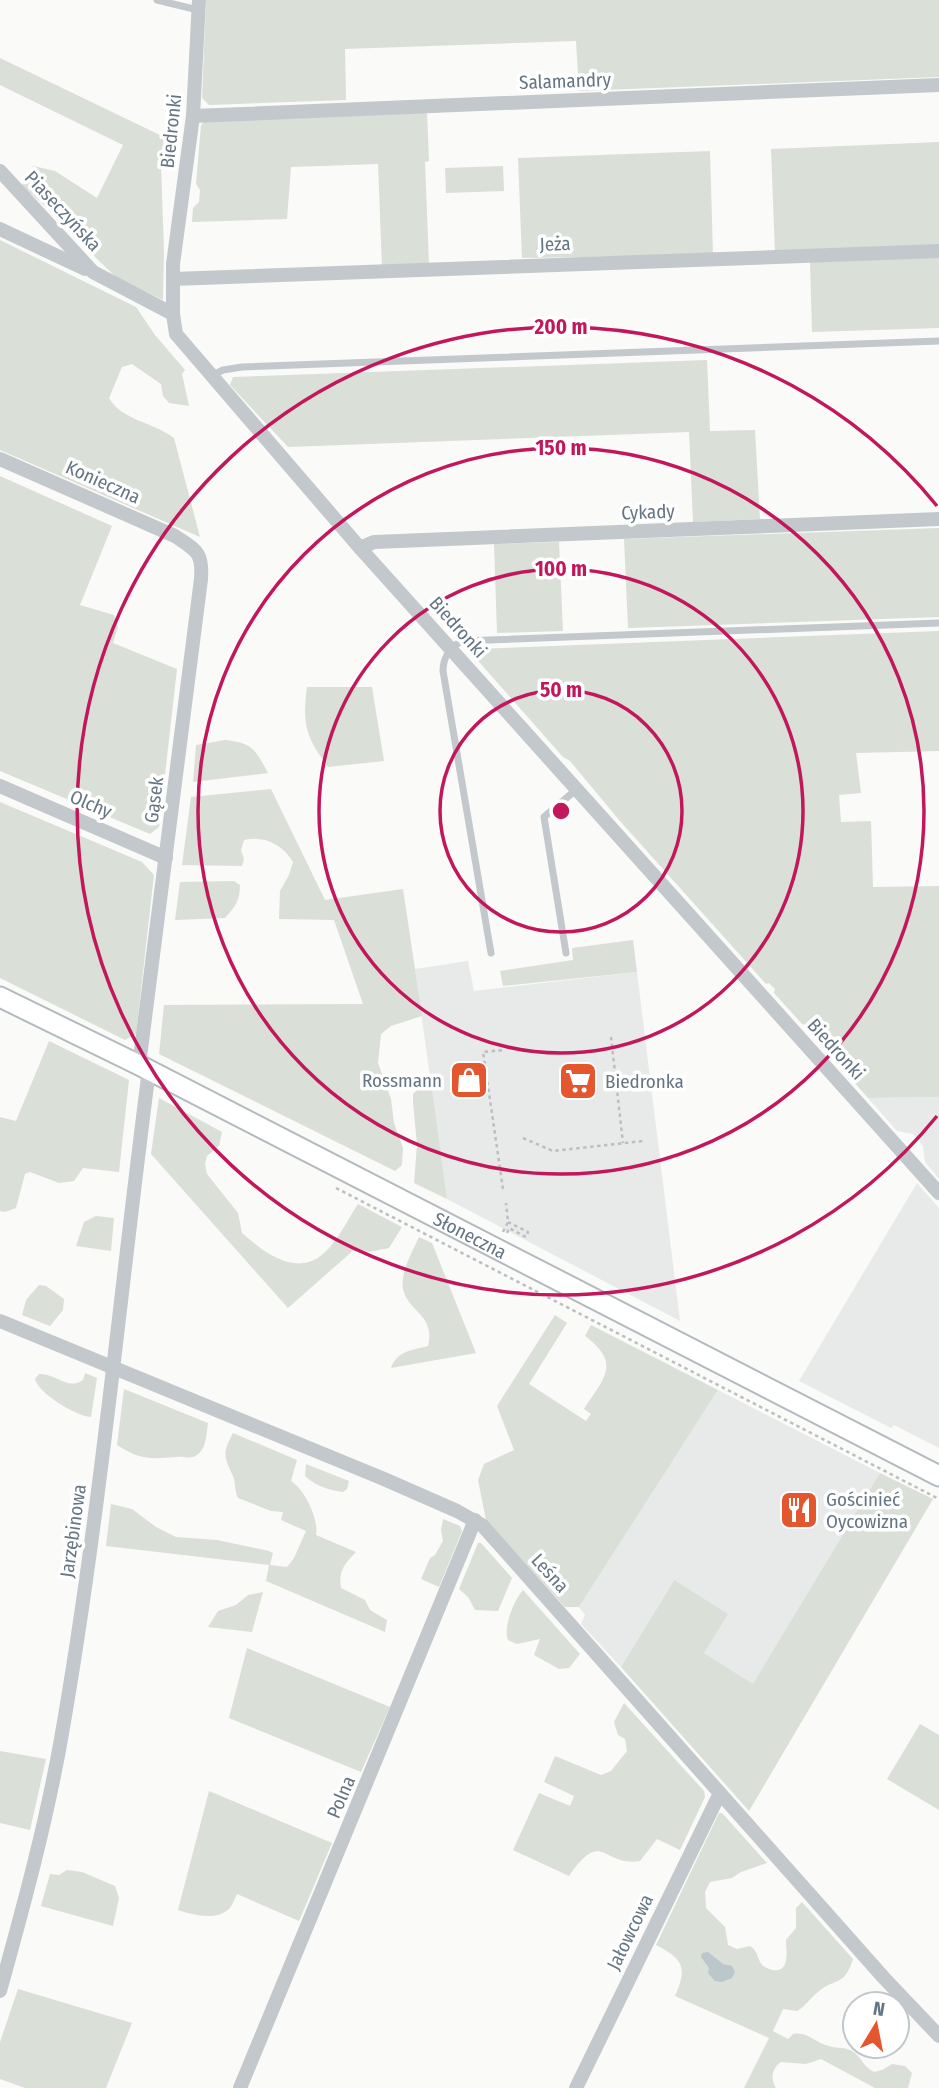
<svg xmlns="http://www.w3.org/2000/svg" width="939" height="2088" viewBox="0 0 939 2088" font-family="'Fira Sans Condensed',sans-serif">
<rect width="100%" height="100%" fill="#fafaf8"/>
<!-- built -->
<g fill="#e8e9e9">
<path d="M 468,961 L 474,991 L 637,972 L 680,1321 L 447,1199 L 415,969 Z"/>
<path d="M 939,1097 L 939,1179 L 925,1162 L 923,1146 L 913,1134 L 897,1131 L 868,1098 Z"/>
<path d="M 917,1183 L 939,1208 L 939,1448 L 894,1425 L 891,1428 L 799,1381 Z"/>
<path d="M 718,1390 L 880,1473 L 753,1685 L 704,1653 L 673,1581 L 621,1667 L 581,1624 L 585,1615 L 579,1607 Z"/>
</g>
<!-- green -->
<g fill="#dadfd7">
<path d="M 206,0 L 939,0 L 939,77 L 579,91 L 576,41 L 345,49 L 346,100 L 209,105 L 202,98 Z"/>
<path d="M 0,58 L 164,137 L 161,165 L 164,252 L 163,300 L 117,278 L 95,257 L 82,239 L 22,186 L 33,166 L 55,171 L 97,198 L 123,145 L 0,85 Z"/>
<path d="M 427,112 L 429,161 L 425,162 L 429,265 L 382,267 L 378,164 L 291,167 L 287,219 L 192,222 L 193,208 L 199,202 L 200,190 L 196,184 L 201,125 L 205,121 Z"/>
<path d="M 939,142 L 939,246 L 775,253 L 771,149 Z"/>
<path d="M 710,151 L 713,255 L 522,258 L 518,158 Z"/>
<path d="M 503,166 L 504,191 L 446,193 L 445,168 Z"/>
<path d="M 0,240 L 136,307 L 155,335 L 185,370 L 182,374 L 189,406 L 169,403 L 163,396 L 161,384 L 132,364 L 122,367 L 109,398 C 121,420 155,423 174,438 L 200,537 L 0,450 Z"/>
<path d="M 939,256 L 939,328 L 812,332 L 810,261 Z"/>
<path d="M 707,360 L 710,431 L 755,430 L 760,519 L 693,522 L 689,432 L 288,447 L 230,385 L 233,377 Z"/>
<path d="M 0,476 L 112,526 L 80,605 L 114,615 L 118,627 L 113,643 L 177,669 L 159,827 L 150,834 L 0,771 Z"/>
<path d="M 939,528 L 939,617 L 628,628 L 624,539 Z"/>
<path d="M 559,542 L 563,631 L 497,633 L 494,544 Z"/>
<path d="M 939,631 L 939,751 L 856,753 L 861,793 L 839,795 L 841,822 L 871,821 L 873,887 L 939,886 L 939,1097 L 868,1098 L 812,1035 L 810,1026 L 802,1024 L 774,993 L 775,989 L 769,983 L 766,984 L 620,821 L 570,761 L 563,757 L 473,655 L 475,649 Z"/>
<path d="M 307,687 L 372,687 L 384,761 L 328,767 C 306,737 302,725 307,687 Z"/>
<path d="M 225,740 C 253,743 255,749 268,773 L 193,782 L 196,745 Z"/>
<path d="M 271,789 L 325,900 L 403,889 L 422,1016 L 391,1026 L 381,1034 L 378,1063 L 391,1099 L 394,1123 L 403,1148 L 402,1165 L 395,1171 L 159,1054 L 164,1005 L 363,1004 L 334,920 L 279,919 L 280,891 L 289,875 L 293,862 C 283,844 263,835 244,840 L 241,850 L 244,859 L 242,866 L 182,865 L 191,797 Z"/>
<path d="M 0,802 L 142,862 L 154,875 L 136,1034 L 125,1040 L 0,978 Z"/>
<path d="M 234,881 L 240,885 C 240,900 235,907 225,918 L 175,920 L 180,882 Z"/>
<path d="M 633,940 L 637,972 L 503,986 L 500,971 L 573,960 L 572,948 Z"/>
<path d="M 49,1041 L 129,1080 L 119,1172 L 83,1168 L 74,1181 L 59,1183 L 30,1172 L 25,1174 L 16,1208 L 5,1212 L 0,1211 L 0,1117 L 16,1121 Z"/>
<path d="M 418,1089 L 432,1089 L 447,1199 L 414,1183 L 417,1144 L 413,1103 L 413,1094 Z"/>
<path d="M 159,1098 L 222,1132 L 219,1146 L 207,1156 L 205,1164 L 207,1174 L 238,1213 L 242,1233 C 252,1241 262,1251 273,1256 C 321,1281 336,1238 358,1204 L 402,1227 L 389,1248 L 369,1252 L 356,1248 L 288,1308 L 151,1154 Z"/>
<path d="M 96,1216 L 114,1218 L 111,1251 L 76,1246 L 84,1222 Z"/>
<path d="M 419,1237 L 432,1243 L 476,1353 L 391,1368 C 397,1351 412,1350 428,1346 C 436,1315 408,1312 403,1289 C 400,1272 413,1251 419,1237 Z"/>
<path d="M 39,1285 L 46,1286 L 64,1299 L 63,1310 L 50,1326 L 22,1315 L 26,1300 Z"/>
<path d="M 555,1315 L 567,1323 L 529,1384 L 586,1421 L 591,1414 L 584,1409 C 605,1377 621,1363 585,1336 L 591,1325 L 718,1390 L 579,1607 L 565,1607 L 486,1520 L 478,1480 L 484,1464 L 514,1450 L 497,1406 Z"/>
<path d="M 85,1373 L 97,1378 L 91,1417 C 76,1416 39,1394 35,1379 L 39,1374 C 56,1373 67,1391 83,1380 Z"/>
<path d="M 124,1389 L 208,1423 C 206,1434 207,1448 197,1455 C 190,1460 184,1456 176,1457 C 150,1459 140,1460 117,1445 Z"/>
<path d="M 233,1433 L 297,1460 L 291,1481 C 305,1490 319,1519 316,1535 L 356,1552 C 345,1563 338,1571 341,1588 L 365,1600 L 370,1610 L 387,1620 L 385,1632 L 266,1581 L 269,1565 L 106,1546 L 111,1504 L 132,1509 L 156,1527 L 176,1537 L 217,1540 L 269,1551 L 273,1553 L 270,1565 L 287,1567 L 294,1558 L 306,1531 L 281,1520 L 283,1512 L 271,1511 L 238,1498 C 234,1490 236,1483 233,1476 C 224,1456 222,1454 233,1433 Z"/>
<path d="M 306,1464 L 349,1481 L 347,1489 L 343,1492 C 328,1490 316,1486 305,1476 Z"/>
<path d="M 880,1473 L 933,1499 L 749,1811 L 621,1667 L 674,1580 L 728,1614 L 704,1653 L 753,1684 Z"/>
<path d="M 443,1519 L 460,1526 L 462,1531 L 439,1587 L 421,1579 L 430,1558 L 435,1555 L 443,1541 L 441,1530 Z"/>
<path d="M 478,1543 L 481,1543 L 512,1578 L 498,1611 L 475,1610 L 468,1597 L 459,1589 Z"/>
<path d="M 523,1590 L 580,1654 L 569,1668 L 559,1669 L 534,1655 L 540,1639 L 517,1644 L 508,1640 C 503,1627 514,1600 523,1590 Z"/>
<path d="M 263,1592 L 252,1632 L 208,1627 L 218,1611 L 236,1605 L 248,1595 Z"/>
<path d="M 247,1648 L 390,1707 L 361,1772 L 229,1718 Z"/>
<path d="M 624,1703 L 704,1791 L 705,1797 L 680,1850 L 657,1839 L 640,1861 C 602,1867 603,1827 569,1876 L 513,1850 L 539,1793 L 570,1806 L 574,1796 L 544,1782 L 555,1756 L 601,1775 L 611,1771 L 627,1751 L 625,1739 L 618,1735 L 614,1722 Z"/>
<path d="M 920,1724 L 939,1735 L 939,1810 L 887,1779 Z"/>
<path d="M 0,1751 L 46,1759 L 30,1830 L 0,1823 Z"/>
<path d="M 209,1791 L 332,1843 L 299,1921 L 237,1894 C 235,1898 233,1905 229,1909 C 216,1921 193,1915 178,1910 Z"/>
<path d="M 719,1813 L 722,1813 L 767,1863 L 741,1872 L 732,1878 L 710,1882 L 705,1892 L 706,1908 L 725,1927 L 728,1945 L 737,1949 L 750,1946 C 758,1951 757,1958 762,1965 C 764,1967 769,1969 772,1970 C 791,1973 786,1950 786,1940 L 796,1928 L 796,1908 L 802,1902 L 853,1959 C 844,1988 835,1977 818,1992 C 810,1998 806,2006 797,2011 L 783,2009 L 773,2031 L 788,2039 L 793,2034 C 808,2031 815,2043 829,2046 C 838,2049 846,2046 855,2053 C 863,2060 863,2066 874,2072 L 882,2070 L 892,2064 L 905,2066 L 912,2073 L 908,2088 L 875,2088 L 821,2059 L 806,2064 L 781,2062 C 772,2068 770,2079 776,2088 L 744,2088 L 769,2038 L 675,1996 C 688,1967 683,1959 656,1945 Z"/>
<path d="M 67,1870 L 82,1872 L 115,1886 L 119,1898 L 113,1926 L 41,1906 L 50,1874 L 59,1875 Z"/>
<path d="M 18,1989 L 132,2023 L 106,2088 L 25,2088 L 0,2079 L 0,2042 Z"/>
</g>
<!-- water -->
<path fill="#bbc7cb" d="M 708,1952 L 723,1964 L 732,1966 L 735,1972 L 732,1978 L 722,1982 L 715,1981 L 708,1973 L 709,1968 L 701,1957 L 702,1953 Z"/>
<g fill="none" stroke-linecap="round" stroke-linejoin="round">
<defs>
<g id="secondary">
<path id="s1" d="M 0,997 L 139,1065 L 939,1476"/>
</g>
</defs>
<!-- secondary casing -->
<use href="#secondary" stroke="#b3babf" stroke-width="23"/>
<!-- path -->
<g stroke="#bbbfc2" stroke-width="2.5" stroke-dasharray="3.5 3.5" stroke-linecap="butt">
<path d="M 611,1037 L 623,1143"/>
<path d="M 523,1138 L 553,1151 L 643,1141"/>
<path d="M 336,1188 L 939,1499"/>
<path d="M 503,1189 L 483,1052 L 504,1050"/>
<path d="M 503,1232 L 508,1222 L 506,1203"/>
<path d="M 507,1233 L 509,1228 L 526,1237 L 528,1232 L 508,1222"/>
</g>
<!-- service -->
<g stroke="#c3c8cc" stroke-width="7">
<path d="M 157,0 L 198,10"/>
<path d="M 211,376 L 223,370 L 242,367 L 939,341"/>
<path d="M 491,953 L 443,671 C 443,658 450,647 462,641 L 939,623"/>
<path d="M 566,953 L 544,817 L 577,789"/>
</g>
<!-- minor -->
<g stroke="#c3c8cc" stroke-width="14">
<path d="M 199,0 L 193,116 L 173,264 L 173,314 L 176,334 L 360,548 L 939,1193"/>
<path d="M 193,116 L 939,85"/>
<path d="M 0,171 L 93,272 L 173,314"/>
<path d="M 0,229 L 85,269"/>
<path d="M 173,279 L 939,251"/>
<path d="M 0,459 L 175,536 C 196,550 203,552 201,579 L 139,1065"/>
<path d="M 360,548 L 374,542 L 939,519"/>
<path d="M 0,786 L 166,858"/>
<path d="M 0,1321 L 384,1479 L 457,1511 L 482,1525 L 884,1978 L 939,2036"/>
<path d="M 0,1991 C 23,1908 46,1824 61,1739 C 100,1517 120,1293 149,1070"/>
<path d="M 240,2088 L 475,1520"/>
<path d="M 576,2088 L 720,1793"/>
</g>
<!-- secondary -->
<use href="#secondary" stroke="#fff" stroke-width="19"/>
</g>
<!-- distance rings -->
<g fill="none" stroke="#c2185b" stroke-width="3.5">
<circle cx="561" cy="811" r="121"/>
<circle cx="561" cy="811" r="242"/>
<circle cx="561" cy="811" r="363"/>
<path d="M937 1116A484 484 0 1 1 937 506"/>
</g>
<!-- icons -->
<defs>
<symbol id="shop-square" viewBox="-11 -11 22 22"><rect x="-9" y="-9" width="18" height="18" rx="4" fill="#e4572e" stroke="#fff"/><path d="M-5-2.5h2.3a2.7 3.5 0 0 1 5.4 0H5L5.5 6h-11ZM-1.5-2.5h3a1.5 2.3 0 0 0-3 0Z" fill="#fff"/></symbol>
<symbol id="supermarket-square" viewBox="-11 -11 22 22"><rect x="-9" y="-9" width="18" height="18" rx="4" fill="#e4572e" stroke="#fff"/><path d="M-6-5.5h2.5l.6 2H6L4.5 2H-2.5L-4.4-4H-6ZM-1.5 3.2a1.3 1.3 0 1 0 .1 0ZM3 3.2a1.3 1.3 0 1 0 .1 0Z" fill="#fff"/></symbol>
<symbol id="restaurant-square" viewBox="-11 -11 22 22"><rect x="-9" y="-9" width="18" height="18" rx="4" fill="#e4572e" stroke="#fff"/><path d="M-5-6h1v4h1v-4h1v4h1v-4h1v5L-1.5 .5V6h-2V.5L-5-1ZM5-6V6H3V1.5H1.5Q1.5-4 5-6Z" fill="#fff"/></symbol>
</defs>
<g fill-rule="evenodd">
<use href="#shop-square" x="447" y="1058" width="44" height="44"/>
<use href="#supermarket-square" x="556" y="1059" width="44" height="44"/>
<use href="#restaurant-square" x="777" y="1488" width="44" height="44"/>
</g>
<g text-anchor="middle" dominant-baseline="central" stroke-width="7" stroke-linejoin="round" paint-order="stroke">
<!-- street labels -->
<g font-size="19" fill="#657683" stroke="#fff">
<text transform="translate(565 81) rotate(-2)">Salamandry</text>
<text transform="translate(171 131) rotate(-84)">Biedronki</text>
<text transform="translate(63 211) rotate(47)">Piaseczyńska</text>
<text transform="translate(555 244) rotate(-2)">Jeża</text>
<text transform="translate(103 482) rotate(24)">Konieczna</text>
<text transform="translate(648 512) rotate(-2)">Cykady</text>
<text transform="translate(458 627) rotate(48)">Biedronki</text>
<text transform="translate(154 800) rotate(-83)">Gąsek</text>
<text transform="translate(91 804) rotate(23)">Olchy</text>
<text transform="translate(836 1049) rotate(48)">Biedronki</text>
<text stroke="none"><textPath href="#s1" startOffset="527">Słoneczna</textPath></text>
<text transform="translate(73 1531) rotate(-82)">Jarzębinowa</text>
<text transform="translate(550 1573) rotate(48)">Leśna</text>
<text transform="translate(341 1797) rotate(-67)">Polna</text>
<text transform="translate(630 1932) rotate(-64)">Jałowcowa</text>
</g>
<!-- poi labels -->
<g font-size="19" fill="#657683" stroke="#fff" text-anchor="start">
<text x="442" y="1080" text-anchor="end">Rossmann</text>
<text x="605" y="1081">Biedronka</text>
<text x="826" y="1499">Gościnieć<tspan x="826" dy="22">Oycowizna</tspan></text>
</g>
</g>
<circle cx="561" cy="811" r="10" fill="#c2185b" stroke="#fff" stroke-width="3.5"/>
<g font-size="21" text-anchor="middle" font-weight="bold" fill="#c2185b" stroke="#fff" stroke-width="7" stroke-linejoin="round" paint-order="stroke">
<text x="561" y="334">200 m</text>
<text x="561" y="455">150 m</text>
<text x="561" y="576">100 m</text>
<text x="561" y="697">50 m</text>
</g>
<!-- north arrow -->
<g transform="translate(876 2025) rotate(10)"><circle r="33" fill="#ffffff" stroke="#c1c8cd" stroke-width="2"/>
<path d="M0-5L12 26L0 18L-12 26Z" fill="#e4572e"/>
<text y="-10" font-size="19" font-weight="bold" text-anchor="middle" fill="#657683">N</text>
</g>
</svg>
